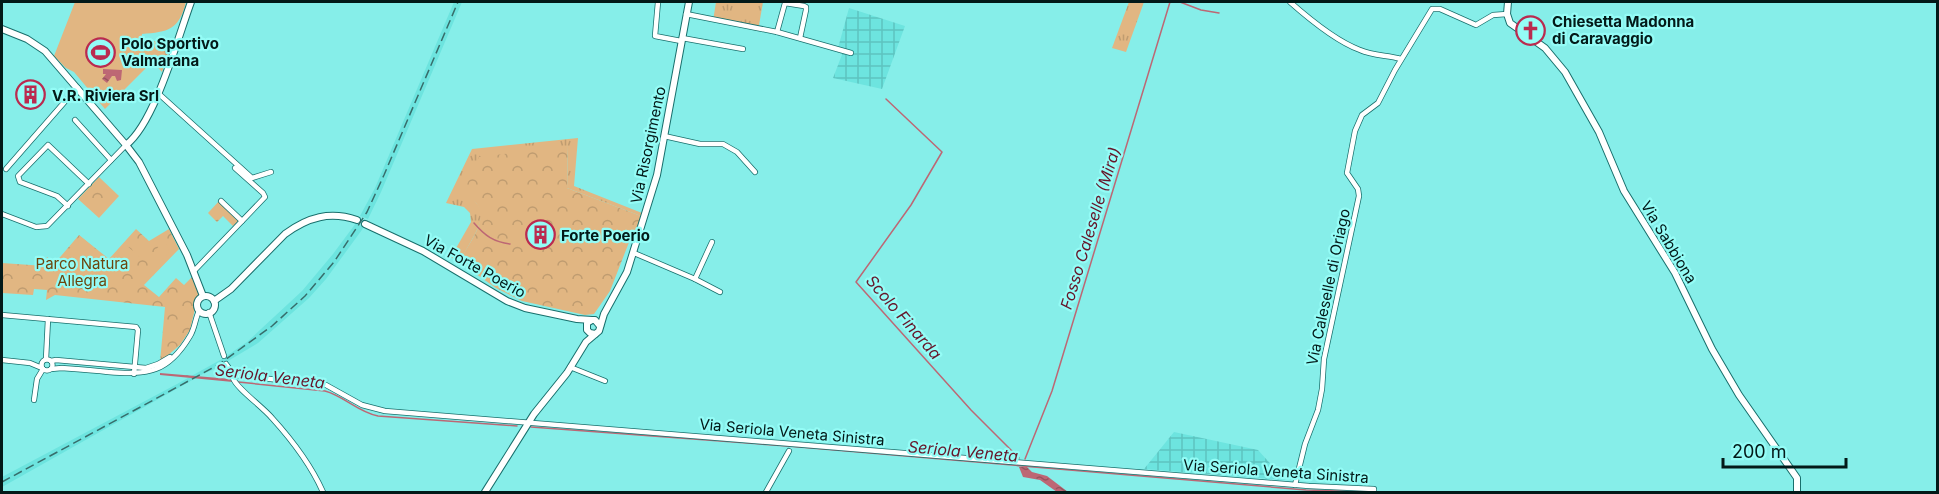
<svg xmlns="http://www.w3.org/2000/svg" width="1939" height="494" viewBox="0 0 1939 494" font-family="Inter,sans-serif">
<defs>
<pattern id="industrial-grid" width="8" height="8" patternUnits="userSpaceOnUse" patternTransform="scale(1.5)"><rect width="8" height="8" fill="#6de4df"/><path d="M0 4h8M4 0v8" fill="none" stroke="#5dc3bf"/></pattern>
<pattern id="grass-tufts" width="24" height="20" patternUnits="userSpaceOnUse" patternTransform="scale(1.5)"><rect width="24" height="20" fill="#e1b682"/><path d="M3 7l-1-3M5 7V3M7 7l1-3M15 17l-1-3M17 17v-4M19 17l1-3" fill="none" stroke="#bf9c70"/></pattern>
<pattern id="park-crowns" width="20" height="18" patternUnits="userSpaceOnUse" patternTransform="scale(1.5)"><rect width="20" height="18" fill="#e1b682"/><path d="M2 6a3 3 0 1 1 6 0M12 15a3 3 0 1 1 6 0" fill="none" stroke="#bf9c70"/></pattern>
<pattern id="water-ripples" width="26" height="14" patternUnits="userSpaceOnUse" patternTransform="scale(1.5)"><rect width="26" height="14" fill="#bd6774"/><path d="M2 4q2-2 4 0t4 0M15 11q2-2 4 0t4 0" fill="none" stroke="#97545e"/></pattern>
</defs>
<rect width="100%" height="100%" fill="#86eee9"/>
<!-- built -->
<g fill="#6de4df">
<path d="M 454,2 L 462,2 L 381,192 L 368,219 L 360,216 L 375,188 Z"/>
<path d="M 356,223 L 364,227 L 326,279 L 309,298 L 258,343 L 228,361 L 228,363 L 203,374 L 2,487 L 2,477 L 177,384 L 222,359 L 247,342 L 302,291 L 333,254 Z"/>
</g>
<!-- industrial -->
<g fill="url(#industrial-grid)">
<path d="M 849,8 L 905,26 L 882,89 L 833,78 L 843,52 L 838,48 Z"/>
<path d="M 1174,432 L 1258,450 L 1285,480 L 1144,469 Z"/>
</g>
<!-- grass -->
<g fill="url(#grass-tufts)">
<path d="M 716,2 L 763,2 L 758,31 L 713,21 Z"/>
<path d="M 1129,2 L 1144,2 L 1126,52 L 1112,48 Z"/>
<path d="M 141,41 L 169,41 L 173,43 L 162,72 L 141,49 Z"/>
<path d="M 578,138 L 574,186 L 642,213 L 641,216 L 567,188 L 568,146 L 470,196 C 475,201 480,206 481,212 C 484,224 465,251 459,262 L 451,257 L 471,222 L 470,213 L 464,207 L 446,203 L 472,149 Z"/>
</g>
<!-- park -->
<g fill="url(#park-crowns)">
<path d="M 568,146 L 567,188 L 641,216 L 638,230 L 633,232 L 610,291 L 594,314 L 585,315 L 522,301 L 496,288 L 459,262 C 472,237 498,211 463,193 L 479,157 Z"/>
<path d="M 99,177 L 119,196 L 99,218 L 78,199 Z"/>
<path d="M 219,201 L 239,220 L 233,226 L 223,216 L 217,222 L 208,213 Z"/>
<path d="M 136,229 L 149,241 L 169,229 L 179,249 L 144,285 L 159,297 L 176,278 L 184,285 L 193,276 L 199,292 L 190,330 L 180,345 L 160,362 L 165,307 L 55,295 L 46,300 L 47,290 L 34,289 L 33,295 L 2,293 L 2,263 L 45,266 L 47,257 L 55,263 L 79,235 L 109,259 Z"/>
</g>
<!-- garden -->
<g fill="#e1b682">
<path d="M 75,2 L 186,2 C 179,30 168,32 142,34 L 141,49 L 152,62 L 105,109 L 74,72 L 66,68 L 54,56 Z"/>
<path d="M 80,236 L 112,263 L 95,283 L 63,256 Z"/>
<path d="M 125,244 L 141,258 L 133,267 L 117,254 Z"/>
<path d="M 161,244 L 167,245 L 169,252 L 160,262 L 154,262 L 151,259 L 151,255 Z"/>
</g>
<!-- water -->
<g fill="url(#water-ripples)">
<path d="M 103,69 L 122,70 L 121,80 L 117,81 L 115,76 L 112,76 L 107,83 L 102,79 L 106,74 L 103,74 Z"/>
<path d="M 160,373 L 231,379 L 233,382 L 160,375 Z"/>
<path d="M 1019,467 L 1027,467 L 1032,472 L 1047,476 L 1068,492 L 1057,492 L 1040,480 L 1023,477 Z"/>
</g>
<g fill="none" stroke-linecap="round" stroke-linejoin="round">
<!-- stream -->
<g stroke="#bd6774" stroke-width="1.5">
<path d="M 1180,2 L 1201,10 L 1219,13"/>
<path d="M 886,99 L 942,152 L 911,205 L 856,282 L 971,410 L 1019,458"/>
<path d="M 474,223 C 485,236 494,242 510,244"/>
<path d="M 238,382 L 325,391 C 344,396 358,412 378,416 L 517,426"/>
<path d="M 531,427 L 787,446 L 1306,490 L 1371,492"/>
<path d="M 1025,459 L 1052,391 L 1170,2"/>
<path d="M 1376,492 L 1393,492"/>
</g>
<defs>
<g id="minor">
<path d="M 658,2 L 655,36 L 681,41"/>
<path d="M 1290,2 C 1307,17 1338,42 1360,50 C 1373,56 1388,55 1401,59"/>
<path d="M 686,14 L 777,32 L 851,53"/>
<path d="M 777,32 L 785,3 L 804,6 L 806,7 L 806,10 L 800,38"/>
<path d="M 682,38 L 743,49"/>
<path d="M 159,94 L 252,178 L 271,172"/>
<path d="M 75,120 L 111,160"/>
<path d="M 664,136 L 700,144 L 723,144 L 737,152 L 755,172"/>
<path d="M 6,169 L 68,98 L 78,88"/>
<path d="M 221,201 L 242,221"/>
<path d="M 68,206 L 57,196 L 20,182 L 18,176 L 48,145 L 89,184"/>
<path d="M 2,214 L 36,227 L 47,226 L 126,145"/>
<path d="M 634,253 L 695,279 L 720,292"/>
<path d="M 194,271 L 265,197 L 263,193 L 235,168"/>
<path d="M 695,279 L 712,242"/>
<path d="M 209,312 L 224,356"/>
<path d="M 2,315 L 136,327 L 138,330 L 134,374"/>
<path d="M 46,359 L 48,319"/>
<circle cx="47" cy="365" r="5.5"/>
<path d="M 2,360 L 30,363 L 42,368"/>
<path d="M 51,361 L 56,360 L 146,368 L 158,364 L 170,357"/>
<path d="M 226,364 L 234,375 L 233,378 C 236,388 263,407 272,418 C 292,440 311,465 323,492"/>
<path d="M 570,367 L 605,381"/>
<path d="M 51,369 L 62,368 C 77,369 93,370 108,372 C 148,375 168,373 190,336 C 195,328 195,319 199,311"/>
<path d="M 234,375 L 326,385 L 362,405 L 385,411 L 1309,486 L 1374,489 L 1374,492"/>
<path d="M 34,400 L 37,379 L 43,369"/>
<path d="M 1295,485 L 1305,444 L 1318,410 L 1322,389 L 1324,359 L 1359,196 L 1358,189 L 1347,173 L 1355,131 L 1362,115 L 1378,103 L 1395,70 L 1432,9 L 1440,9 L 1476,25 L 1493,15 L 1507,14"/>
<path d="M 766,492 L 789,451"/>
</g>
<g id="tertiary">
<path d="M 1508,2 L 1507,14 L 1510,23 L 1545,48 L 1565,72 L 1599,132 L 1624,191 L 1675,273 L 1712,349 L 1739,395 L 1797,478 L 1797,492"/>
<path d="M 2,29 L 27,39 L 45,51 L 126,145 L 139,162 L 187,255 L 203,296"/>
<path d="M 126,145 C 155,123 178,37 191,2"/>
<path d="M 365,224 L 423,251 L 507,301 L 525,308 L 577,319 L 592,320"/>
<circle cx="206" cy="305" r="9"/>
<path d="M 214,301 L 231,289 L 285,234 C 308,217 330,211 357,220"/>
<path d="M 595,334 L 590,333 L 587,330 L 587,323 L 592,320 L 595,320 L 600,326"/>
<path d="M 485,492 L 534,414 L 567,373 L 586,342 L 599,331 L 604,314 L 627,272 L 657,175 L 689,2"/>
</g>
</defs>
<!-- minor casing -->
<use href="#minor" stroke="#186f6c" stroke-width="6"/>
<!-- tertiary casing -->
<use href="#tertiary" stroke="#186f6c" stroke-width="8"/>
<!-- minor -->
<use href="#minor" stroke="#fff" stroke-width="4.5"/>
<!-- tertiary -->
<use href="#tertiary" stroke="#fff" stroke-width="6"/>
<!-- rail -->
<path stroke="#376d6b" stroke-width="1.5" stroke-dasharray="9 4.5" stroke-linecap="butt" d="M 2,482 L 218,365 L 272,326 L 305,296 L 334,262 L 367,212 L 384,175 L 458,2"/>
</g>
<!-- icons -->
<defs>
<symbol id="church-ring" viewBox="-11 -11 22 22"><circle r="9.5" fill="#94fcf6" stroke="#ba2a4f" stroke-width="1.5"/><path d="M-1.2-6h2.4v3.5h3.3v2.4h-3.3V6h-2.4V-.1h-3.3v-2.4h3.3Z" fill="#ba2a4f"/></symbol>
<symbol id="stadium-ring" viewBox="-11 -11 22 22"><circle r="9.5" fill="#94fcf6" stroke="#ba2a4f" stroke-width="1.5"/><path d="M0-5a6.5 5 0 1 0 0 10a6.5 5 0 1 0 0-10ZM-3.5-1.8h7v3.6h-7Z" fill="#ba2a4f"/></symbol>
<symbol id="building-ring" viewBox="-11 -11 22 22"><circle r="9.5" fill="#94fcf6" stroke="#ba2a4f" stroke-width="1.5"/><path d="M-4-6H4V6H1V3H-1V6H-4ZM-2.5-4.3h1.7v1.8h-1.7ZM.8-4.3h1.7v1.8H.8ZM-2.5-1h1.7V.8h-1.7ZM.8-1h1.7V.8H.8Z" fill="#ba2a4f"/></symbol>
</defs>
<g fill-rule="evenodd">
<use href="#church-ring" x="1514" y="14" width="33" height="33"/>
<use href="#stadium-ring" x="84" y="36" width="33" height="33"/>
<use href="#building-ring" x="14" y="78" width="33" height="33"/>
<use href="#building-ring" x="524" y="218" width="33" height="33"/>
</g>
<g text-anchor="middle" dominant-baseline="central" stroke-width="4.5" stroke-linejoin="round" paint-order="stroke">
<!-- poi labels -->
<g font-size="15" font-weight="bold" fill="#031918" stroke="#94fcf6" text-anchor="start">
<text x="1552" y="21">Chiesetta Madonna<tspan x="1552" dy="17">di Caravaggio</tspan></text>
<text x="121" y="43">Polo Sportivo<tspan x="121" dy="17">Valmarana</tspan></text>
<text x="52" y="95">V.R. Riviera Srl</text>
<text x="561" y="235">Forte Poerio</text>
</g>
<!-- street labels -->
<g font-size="15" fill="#031918" stroke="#94fcf6">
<text transform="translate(648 145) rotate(-78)">Via Risorgimento</text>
<text transform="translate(1669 242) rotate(59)">Via Sabbiona</text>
<text transform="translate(475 266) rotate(29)">Via Forte Poerio</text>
<text transform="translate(1328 287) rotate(-78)">Via Caleselle di Oriago</text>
<text transform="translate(792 432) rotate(5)">Via Seriola Veneta Sinistra</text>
<text transform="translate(1276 471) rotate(4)">Via Seriola Veneta Sinistra</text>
</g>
<!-- park labels -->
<g font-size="15" fill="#6b450d" stroke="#94fcf6">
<text x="82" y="263">Parco Natura<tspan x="82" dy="17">Allegra</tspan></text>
</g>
<!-- water labels -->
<g font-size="16" font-style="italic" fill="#66162a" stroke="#94fcf6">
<text transform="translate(1090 228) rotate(-73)">Fosso Caleselle (Mira)</text>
<text transform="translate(904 317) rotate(49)">Scolo Finarda</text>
<text transform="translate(270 376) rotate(7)">Seriola Veneta</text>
<text transform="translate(963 451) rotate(5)">Seriola Veneta</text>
</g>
</g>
<!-- border -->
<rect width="1939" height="494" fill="none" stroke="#031918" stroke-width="6"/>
<!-- scale -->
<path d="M1723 458v9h123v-9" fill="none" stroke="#031918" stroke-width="3"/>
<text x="1732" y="458" font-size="18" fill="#031918" stroke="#94fcf6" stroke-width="4.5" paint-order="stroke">200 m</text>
</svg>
